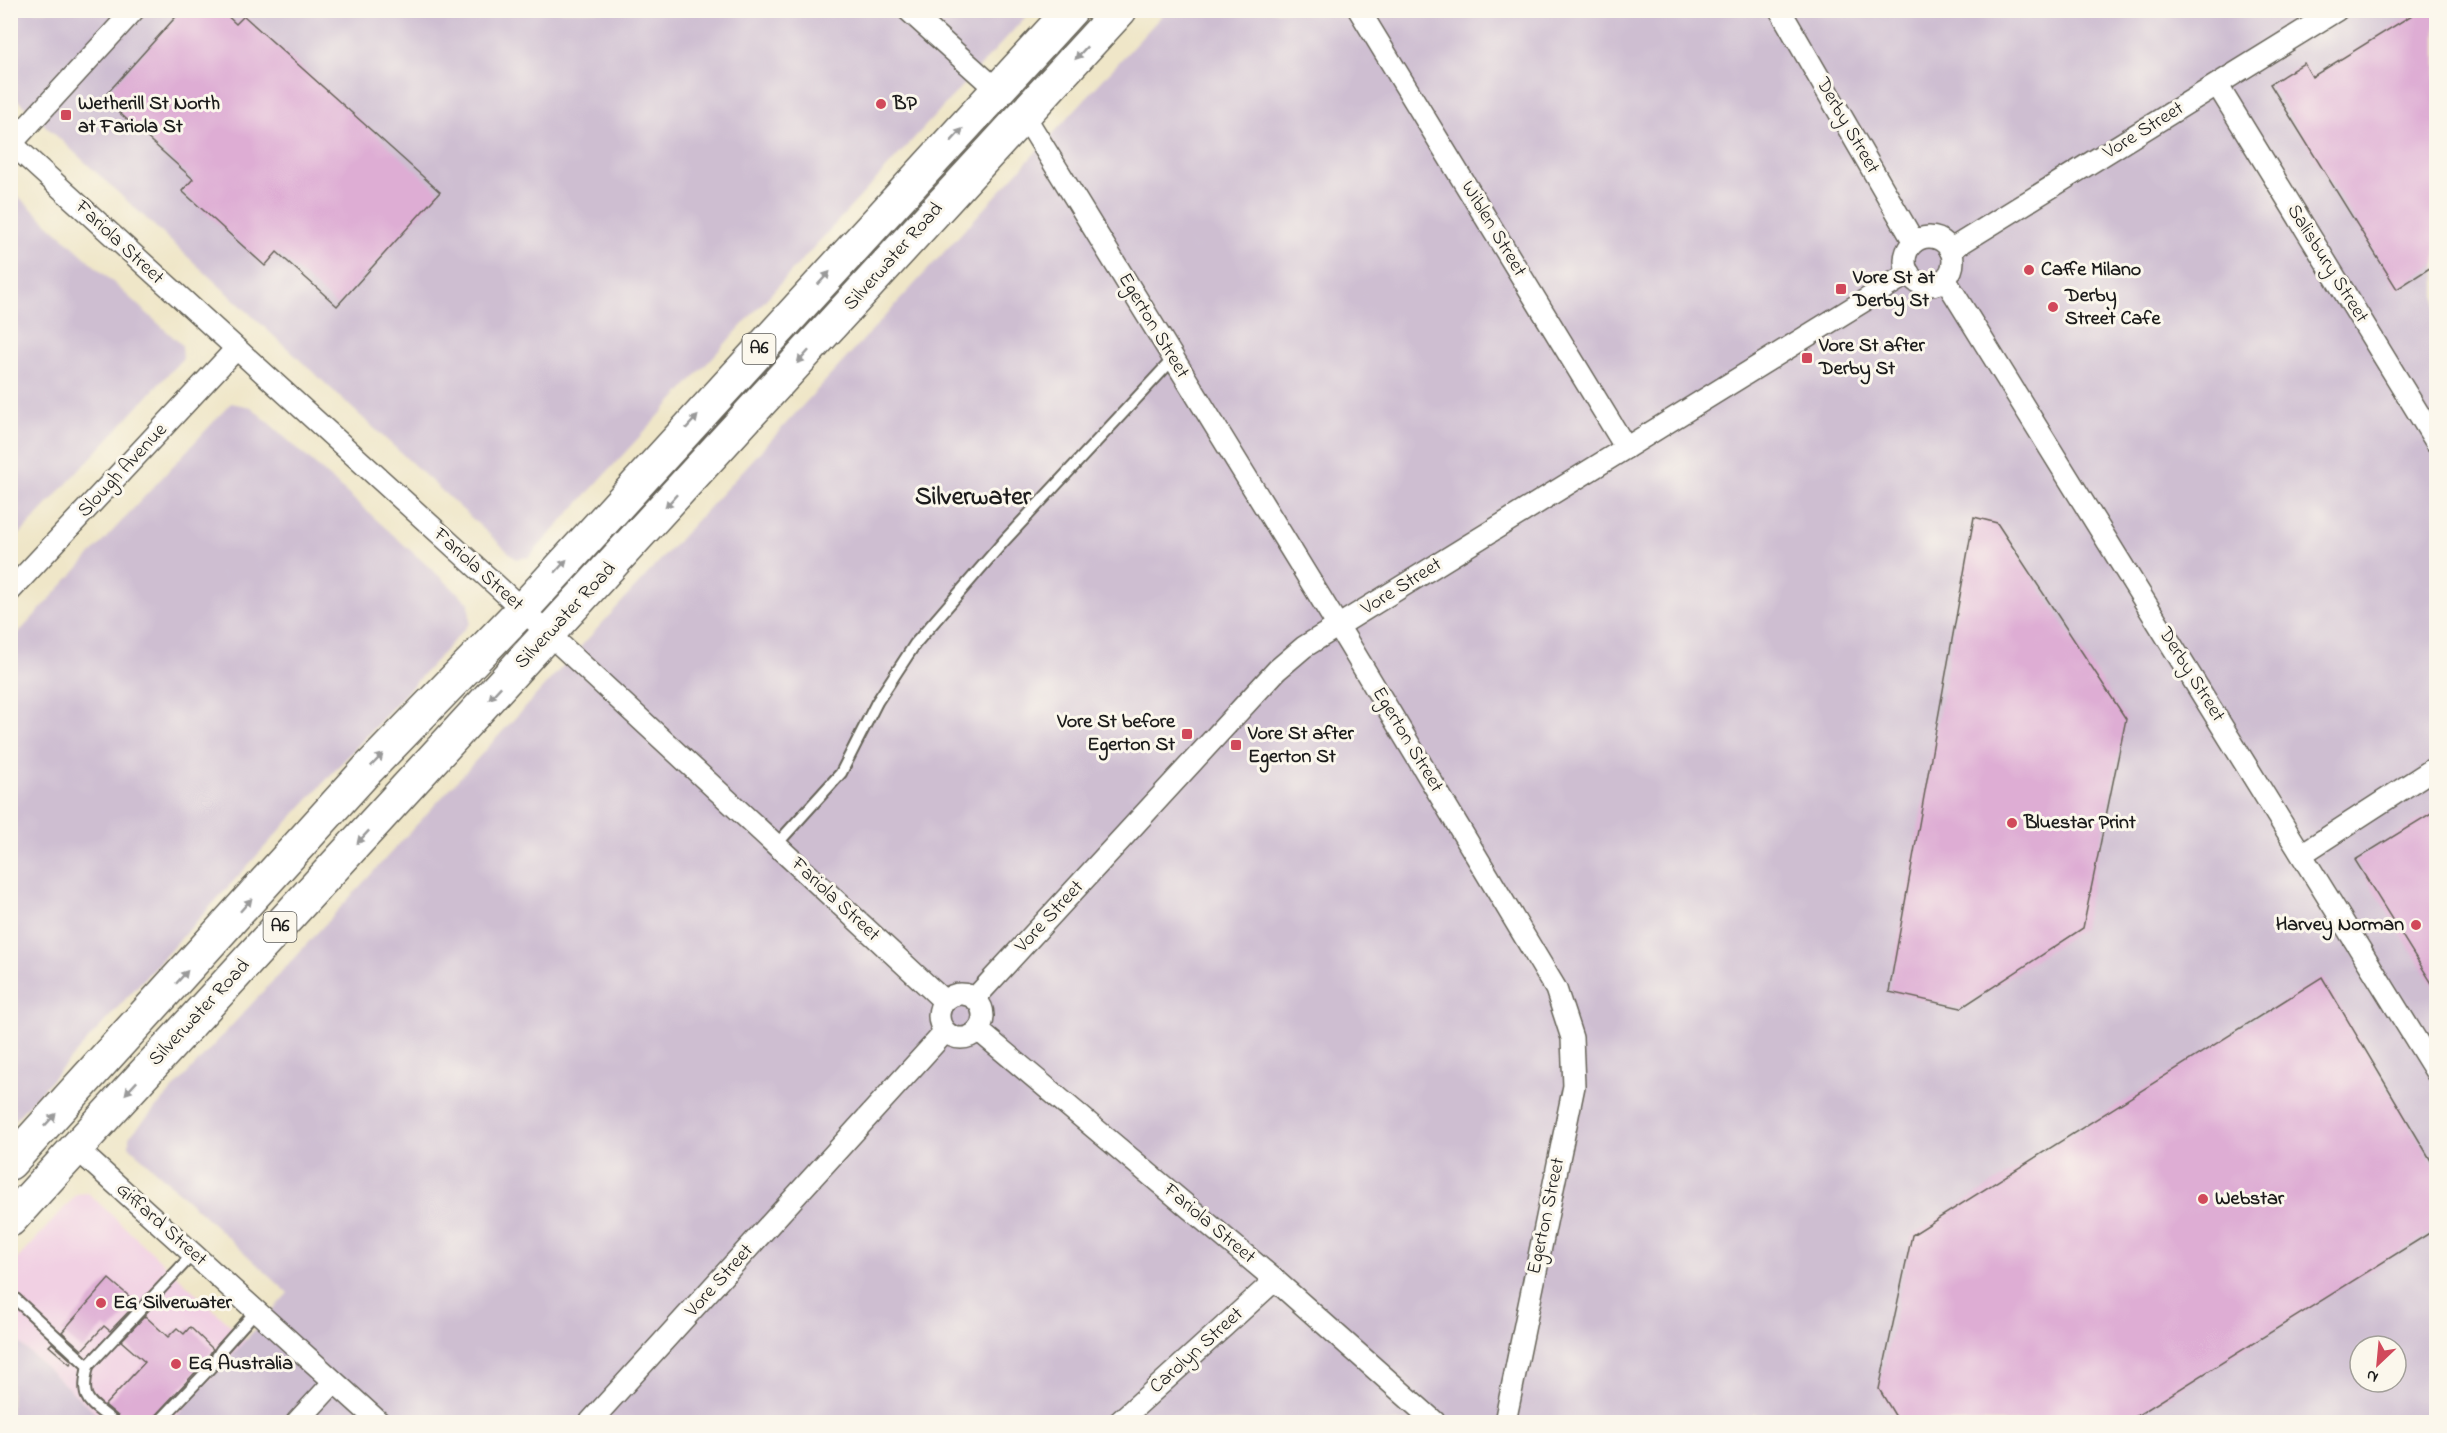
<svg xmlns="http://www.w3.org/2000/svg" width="2447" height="1433" viewBox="0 0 2447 1433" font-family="'Indie Flower',sans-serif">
<rect width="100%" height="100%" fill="#fbf7ec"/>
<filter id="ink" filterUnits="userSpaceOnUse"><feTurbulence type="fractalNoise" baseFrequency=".0167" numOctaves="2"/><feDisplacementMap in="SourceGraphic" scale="12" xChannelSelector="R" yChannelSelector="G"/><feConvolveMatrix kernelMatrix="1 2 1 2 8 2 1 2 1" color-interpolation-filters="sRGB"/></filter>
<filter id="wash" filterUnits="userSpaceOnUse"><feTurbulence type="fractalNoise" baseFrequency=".008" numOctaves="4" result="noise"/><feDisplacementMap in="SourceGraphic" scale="24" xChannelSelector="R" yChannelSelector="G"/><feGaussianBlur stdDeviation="1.35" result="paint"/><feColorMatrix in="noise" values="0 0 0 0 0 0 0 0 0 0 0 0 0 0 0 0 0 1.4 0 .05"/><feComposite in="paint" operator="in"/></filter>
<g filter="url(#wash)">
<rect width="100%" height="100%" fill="#efe6c8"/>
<!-- built -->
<path fill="#f1d0e3" d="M 88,1193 L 246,1340 L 171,1422 L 105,1422 L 11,1335 L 10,1267 L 77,1194 Z"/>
<!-- industrial -->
<g fill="#cebed1" fill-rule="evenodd">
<path d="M 10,11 L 1031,11 L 529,557 L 516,559 L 11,94 Z"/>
<path d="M 1166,11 L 2436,11 L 2436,1422 L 1760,1422 L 1754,1413 L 1751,1422 L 171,1422 L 288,1293 L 129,1146 L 129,1137 ZM 2360,1346 L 2396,1346 L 2396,1382 L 2360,1382 Z"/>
<path d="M 10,189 L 182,345 L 183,358 L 11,544 Z"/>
<path d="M 231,403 L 251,407 L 469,603 L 470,623 L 11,1124 L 11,641 Z"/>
<path d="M 11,1335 L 105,1422 L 11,1422 Z"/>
</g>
<g id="blocks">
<!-- building -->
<g fill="#deadd4">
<path d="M 182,10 L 221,10 L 236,24 L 244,16 L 440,192 L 337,306 L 277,252 L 265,266 L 182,191 L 193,179 L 103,98 Z"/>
<path d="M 2420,10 L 2436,10 L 2436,264 L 2397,289 L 2270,84 L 2304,63 L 2312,77 Z"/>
<path d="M 1974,517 L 1997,523 L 2126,719 L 2083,928 L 1961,1008 L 1889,992 Z"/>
<path d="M 2436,810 L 2436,990 L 2355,860 Z"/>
<path d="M 2322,977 L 2436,1169 L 2436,1229 L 2127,1422 L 1899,1422 L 1879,1389 L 1912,1235 Z"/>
<path d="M 109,1279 L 130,1297 L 127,1300 L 134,1306 L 110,1331 L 104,1326 L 82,1350 L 62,1332 Z"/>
<path d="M 145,1316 L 168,1337 L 177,1328 L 184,1334 L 190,1327 L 213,1349 L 205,1362 L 149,1422 L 125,1422 L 105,1405 L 145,1362 L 121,1341 Z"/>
<path d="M 52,1343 L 72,1361 L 70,1364 L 49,1346 Z"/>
</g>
</g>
</g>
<g filter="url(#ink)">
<use href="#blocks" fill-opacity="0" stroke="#666358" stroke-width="1.5"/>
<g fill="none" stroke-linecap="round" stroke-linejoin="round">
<defs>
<g id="lane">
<path d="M 776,845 L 841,773 L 877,702 L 915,644 L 1004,541 L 1173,359"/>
<path d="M 10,1294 L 88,1366 L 193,1254"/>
<path d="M 88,1366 C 80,1402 88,1400 114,1422"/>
<path d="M 159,1422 L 211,1367 L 221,1350 L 256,1311"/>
</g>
<g id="street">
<path d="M 908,10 L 998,91"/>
<path d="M 1359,10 L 1626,448"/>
<path d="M 1780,10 L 1914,242"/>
<path d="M 2218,86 L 2436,442"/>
<path d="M 1024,115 L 1349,644 L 1556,989 L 1572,1038 L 1574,1086 L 1505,1422"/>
<path d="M 10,142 L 496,585 L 944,1001"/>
<path d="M 12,143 L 134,10"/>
<circle cx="1929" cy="261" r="24"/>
<path d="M 1950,250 L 2337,10"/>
<path d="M 1945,279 L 2436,1072"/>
<path d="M 10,591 L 235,350"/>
<path d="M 2302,854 L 2436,767"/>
<circle cx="961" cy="1016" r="22"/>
<path d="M 975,998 L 1277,670 L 1304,647 L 1909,273"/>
<path d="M 978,1030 L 1275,1280 L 1435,1422"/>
<path d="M 76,1148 L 379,1422"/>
<path d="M 297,1422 L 334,1382"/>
<path d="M 590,1422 L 945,1032"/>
<path d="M 1119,1422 L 1275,1280"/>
</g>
<g id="highway">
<path d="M 10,1163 L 368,769 L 522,610 L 1071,10"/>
<path d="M 10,1220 L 1120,10"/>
</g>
</defs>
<!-- lane casing -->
<use href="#lane" stroke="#666358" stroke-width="14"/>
<!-- street casing -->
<use href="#street" stroke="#666358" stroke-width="24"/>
<!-- highway casing -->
<use href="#highway" stroke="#666358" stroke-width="36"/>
<!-- lane -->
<use href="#lane" stroke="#fff" stroke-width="10"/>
<!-- street -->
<use href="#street" stroke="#fff" stroke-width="21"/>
<!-- highway -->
<use href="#highway" stroke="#fff" stroke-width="33"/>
</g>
<!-- one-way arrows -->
<defs><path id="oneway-solid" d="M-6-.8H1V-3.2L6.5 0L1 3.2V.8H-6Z" transform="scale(1.5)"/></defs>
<g fill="#999">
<use href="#oneway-solid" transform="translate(1081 53) rotate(133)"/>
<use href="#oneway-solid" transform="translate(957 135) rotate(-47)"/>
<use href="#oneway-solid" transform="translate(824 278) rotate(-47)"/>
<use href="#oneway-solid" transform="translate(803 357) rotate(132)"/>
<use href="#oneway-solid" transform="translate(692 422) rotate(-47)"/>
<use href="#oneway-solid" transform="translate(671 501) rotate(132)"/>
<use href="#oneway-solid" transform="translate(561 566) rotate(-48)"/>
<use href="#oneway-solid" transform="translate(495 693) rotate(133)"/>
<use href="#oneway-solid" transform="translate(377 760) rotate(-46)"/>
<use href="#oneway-solid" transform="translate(363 837) rotate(133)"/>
<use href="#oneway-solid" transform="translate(246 905) rotate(-48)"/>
<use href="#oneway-solid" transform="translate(182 977) rotate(-48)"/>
<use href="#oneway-solid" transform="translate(131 1088) rotate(133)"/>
<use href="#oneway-solid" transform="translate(50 1120) rotate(-47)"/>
</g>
</g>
<!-- markers -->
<g fill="#d1495b" stroke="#fbf7ec" stroke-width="2">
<circle cx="881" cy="104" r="6"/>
<rect x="60" y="109" width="12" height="12" rx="3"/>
<circle cx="2029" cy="270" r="6"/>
<rect x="1835" y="283" width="12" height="12" rx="3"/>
<circle cx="2053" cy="307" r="6"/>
<rect x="1801" y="352" width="12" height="12" rx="3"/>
<rect x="1181" y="728" width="12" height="12" rx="3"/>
<rect x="1230" y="739" width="12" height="12" rx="3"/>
<circle cx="2012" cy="823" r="6"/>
<circle cx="2416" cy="925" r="6"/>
<circle cx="2203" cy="1199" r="6"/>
<circle cx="101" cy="1303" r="6"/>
<circle cx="176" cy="1364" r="6"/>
</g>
<g text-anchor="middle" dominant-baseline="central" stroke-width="6" stroke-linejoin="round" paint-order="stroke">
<!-- shield labels -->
<g fill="#fbf7ec" stroke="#5f5e5a" stroke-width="1.5">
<rect x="742.5" y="334" width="33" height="30" rx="4.5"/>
<rect x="263.5" y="912" width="33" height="30" rx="4.5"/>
</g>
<g font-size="18" font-weight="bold" fill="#1c1c1c">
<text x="759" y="349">A6</text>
<text x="280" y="927">A6</text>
</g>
<!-- poi labels -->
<g font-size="20" font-weight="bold" fill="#1c1c1c" stroke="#fbf7ec" text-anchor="start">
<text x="78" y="104">Wetherill St North<tspan x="78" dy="23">at Fariola St</tspan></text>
<text x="893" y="104">BP</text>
<text x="2041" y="270">Caffe Milano</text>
<text x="1853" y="278">Vore St at<tspan x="1853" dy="23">Derby St</tspan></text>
<text x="2065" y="296">Derby<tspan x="2065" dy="23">Street Cafe</tspan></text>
<text x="1819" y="346">Vore St after<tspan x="1819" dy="23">Derby St</tspan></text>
<text x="1175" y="722" text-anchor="end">Vore St before<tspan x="1175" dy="23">Egerton St</tspan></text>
<text x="1248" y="734">Vore St after<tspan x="1248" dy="23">Egerton St</tspan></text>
<text x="2024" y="823">Bluestar Print</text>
<text x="2404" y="925" text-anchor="end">Harvey Norman</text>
<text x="2215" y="1199">Webstar</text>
<text x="113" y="1303">EG Silverwater</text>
<text x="188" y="1364">EG Australia</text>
</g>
<!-- street labels -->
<g font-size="20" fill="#1c1c1c" stroke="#fbf7ec">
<text transform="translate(1847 126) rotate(60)">Derby Street</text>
<text transform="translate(2144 131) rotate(-32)">Vore Street</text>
<text transform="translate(1493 229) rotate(59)">Wiblen Street</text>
<text transform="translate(119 243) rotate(43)">Fariola Street</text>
<text transform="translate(894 257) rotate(-48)">Silverwater Road</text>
<text transform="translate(2327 264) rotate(58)">Salisbury Street</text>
<text transform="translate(1153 326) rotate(59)">Egerton Street</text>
<text transform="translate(123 471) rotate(-47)">Slough Avenue</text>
<text transform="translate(478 570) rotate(42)">Fariola Street</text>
<text transform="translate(1402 587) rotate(-32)">Vore Street</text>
<text transform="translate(566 616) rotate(-47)">Silverwater Road</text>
<text transform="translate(2191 675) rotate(58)">Derby Street</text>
<text transform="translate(1407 740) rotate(59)">Egerton Street</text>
<text transform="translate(835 900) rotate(43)">Fariola Street</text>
<text transform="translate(1050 917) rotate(-47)">Vore Street</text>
<text transform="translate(200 1013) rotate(-47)">Silverwater Road</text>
<text transform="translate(1547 1216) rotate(-78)">Egerton Street</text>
<text transform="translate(1209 1224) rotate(40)">Fariola Street</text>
<text transform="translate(161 1225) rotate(42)">Giffard Street</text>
<text transform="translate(720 1281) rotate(-48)">Vore Street</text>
<text transform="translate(1197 1351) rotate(-42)">Carolyn Street</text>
</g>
<!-- district labels -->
<g font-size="26" font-weight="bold" fill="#1c1c1c" stroke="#fbf7ec">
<text x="973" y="498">Silverwater</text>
</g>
</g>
<!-- margin -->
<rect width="2447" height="1433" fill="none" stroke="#fbf7ec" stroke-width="36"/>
<!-- north arrow -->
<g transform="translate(2378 1364) rotate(206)"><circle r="28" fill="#fbf7ec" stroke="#a29f99" stroke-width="1.5"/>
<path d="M0-4.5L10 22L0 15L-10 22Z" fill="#d1495b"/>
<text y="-9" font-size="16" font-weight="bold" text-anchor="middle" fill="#1c1c1c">N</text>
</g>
</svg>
